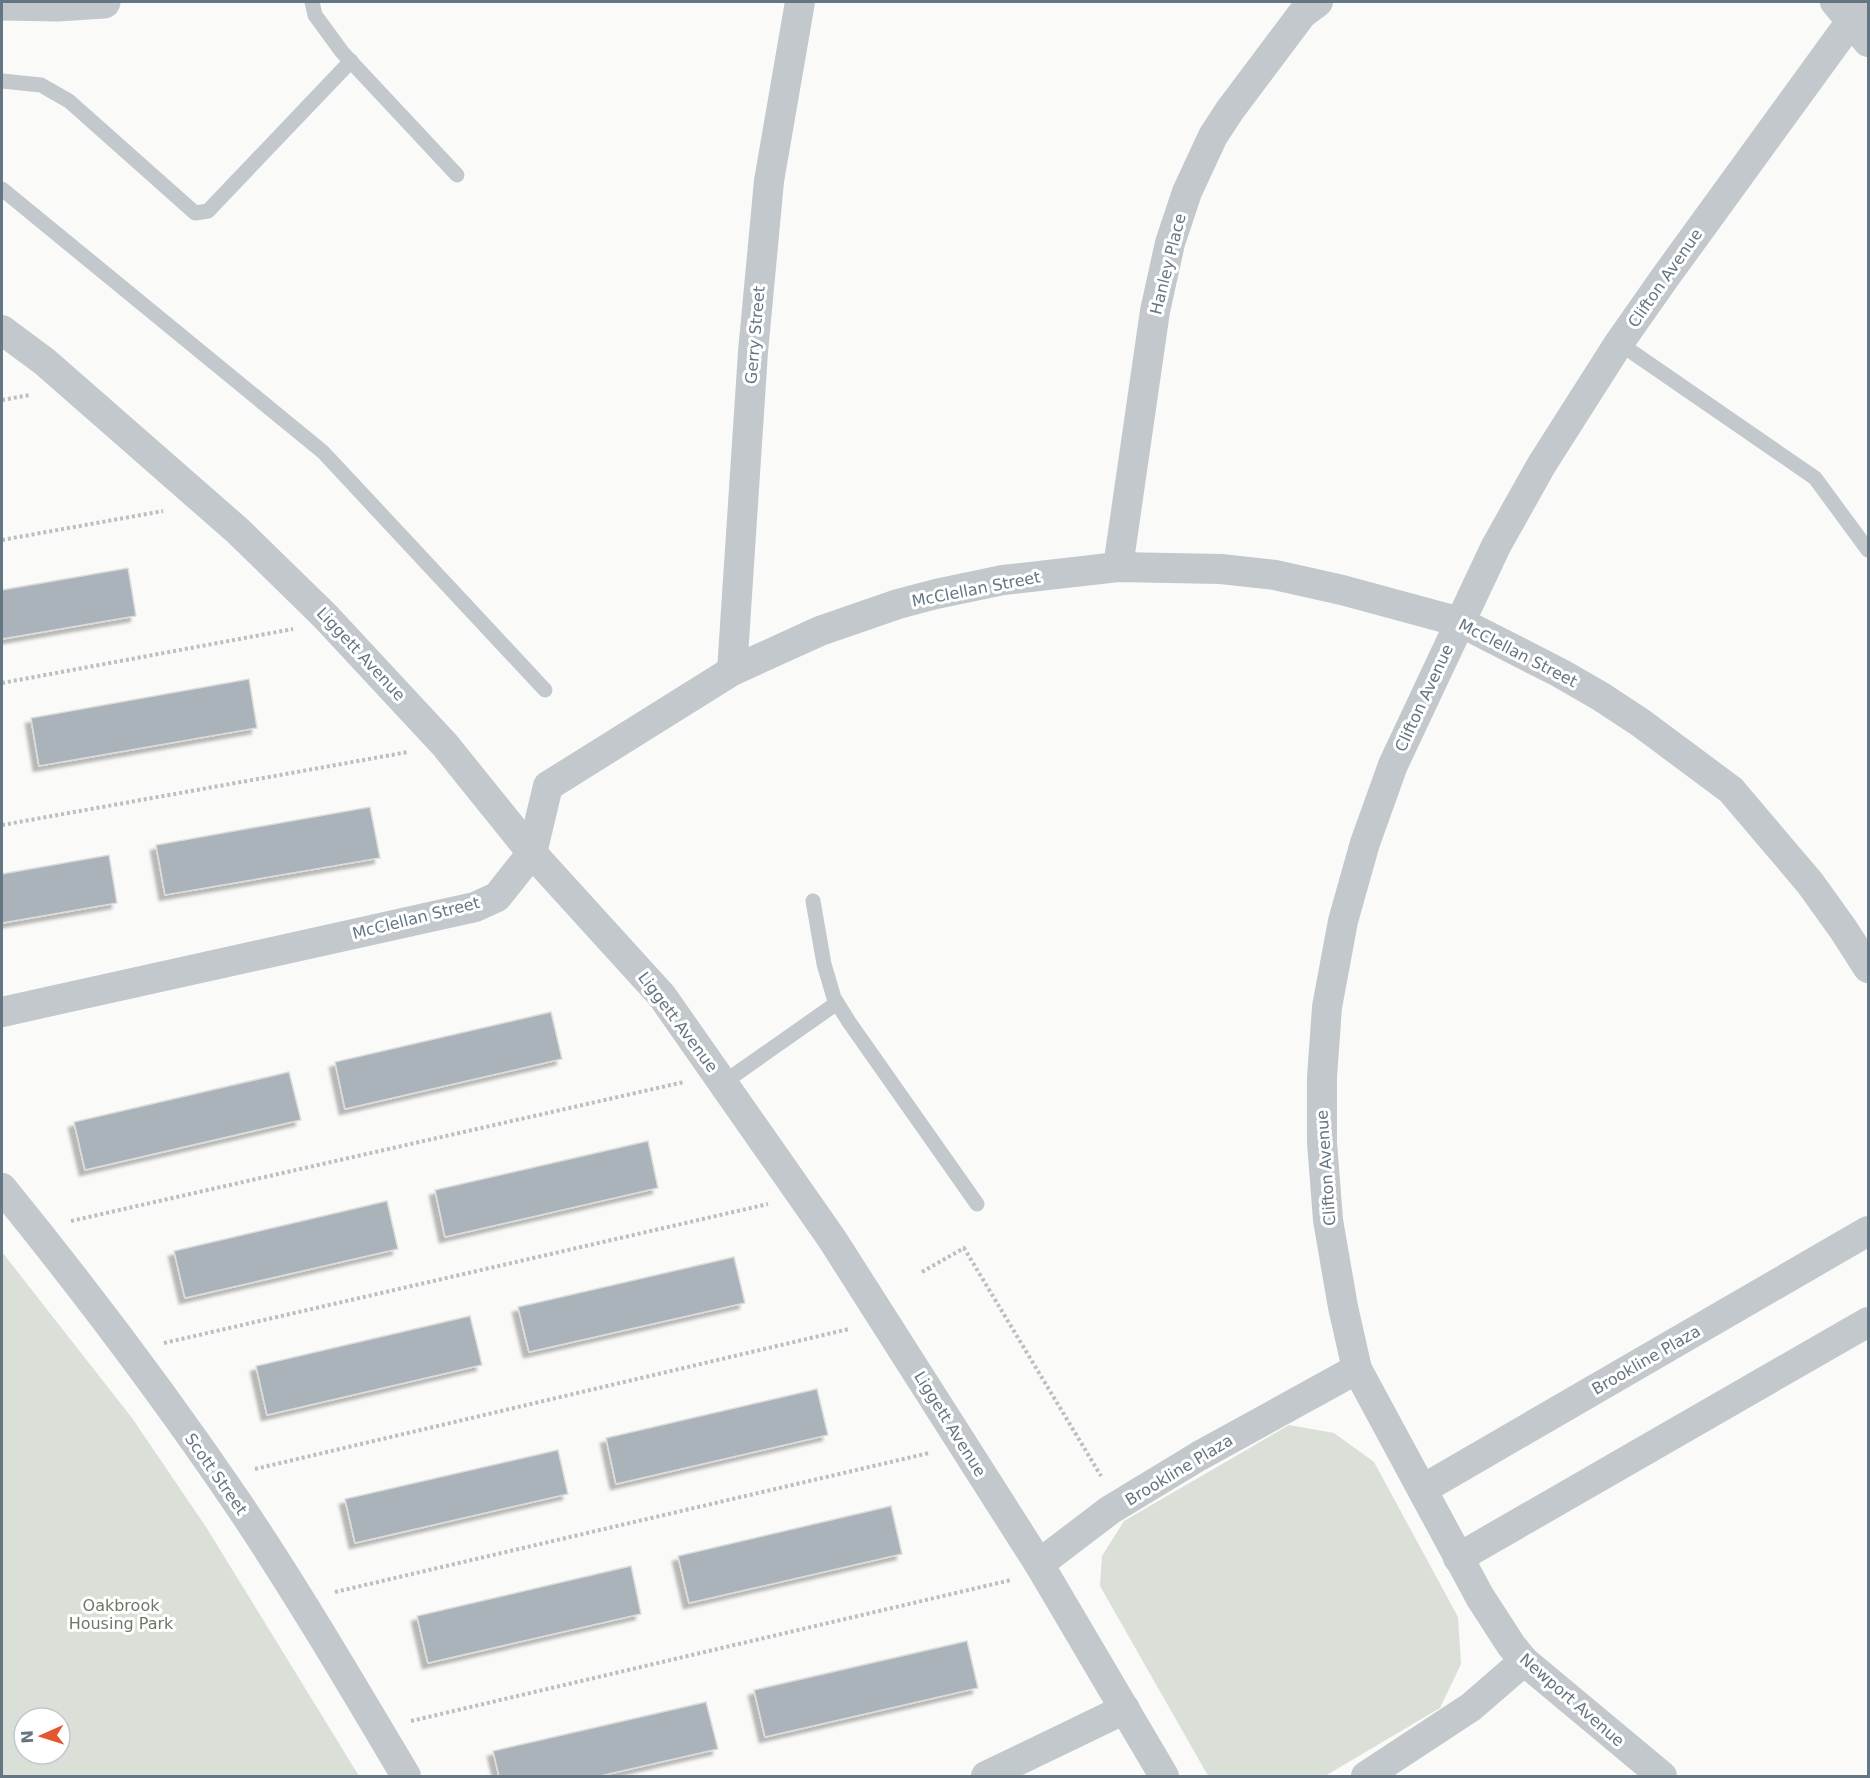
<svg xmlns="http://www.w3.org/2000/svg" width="1870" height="1778" viewBox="0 0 1870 1778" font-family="'DejaVu Sans',sans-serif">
<defs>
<filter id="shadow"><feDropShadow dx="-5.5" dy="5.5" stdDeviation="1.5" flood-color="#0004"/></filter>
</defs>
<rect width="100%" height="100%" fill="#fafaf8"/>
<!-- green -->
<g fill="#dadfd7" fill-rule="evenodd">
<path d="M 2,1252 L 132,1418 L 206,1527 L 359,1776 L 2,1776 ZM 24,1718 L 60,1718 L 60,1754 L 24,1754 Z"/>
<path d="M 1289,1425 L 1334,1433 L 1374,1462 L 1458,1617 L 1461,1664 L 1440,1708 L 1325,1776 L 1210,1776 L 1207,1774 L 1100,1586 L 1102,1556 L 1124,1521 Z"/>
</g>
<!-- building -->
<g fill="#aab3b9" stroke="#dcdcda" stroke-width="1.5" filter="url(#shadow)">
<path d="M 128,568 L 136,616 L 2,639 L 2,590 Z"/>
<path d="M 249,679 L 257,728 L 39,766 L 31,718 Z"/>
<path d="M 370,807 L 380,858 L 165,895 L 156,845 Z"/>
<path d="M 109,855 L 117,903 L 2,923 L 2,874 Z"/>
<path d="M 551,1012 L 562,1059 L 345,1109 L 335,1062 Z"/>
<path d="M 289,1072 L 301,1120 L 85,1170 L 74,1122 Z"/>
<path d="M 648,1141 L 658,1188 L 445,1237 L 435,1190 Z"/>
<path d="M 387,1201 L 398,1249 L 185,1298 L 174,1251 Z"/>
<path d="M 734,1257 L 745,1303 L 529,1352 L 518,1307 Z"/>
<path d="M 470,1316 L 482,1365 L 267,1415 L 256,1366 Z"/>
<path d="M 817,1389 L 828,1435 L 616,1484 L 606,1438 Z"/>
<path d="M 558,1450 L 568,1494 L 355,1543 L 345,1499 Z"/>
<path d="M 891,1506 L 902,1554 L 689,1603 L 678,1556 Z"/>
<path d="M 631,1566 L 641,1614 L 428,1663 L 417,1616 Z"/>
<path d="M 967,1641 L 978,1688 L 765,1737 L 754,1690 Z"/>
<path d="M 706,1702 L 718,1749 L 600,1776 L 499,1776 L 493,1751 Z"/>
</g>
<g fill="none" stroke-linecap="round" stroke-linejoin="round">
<!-- path -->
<g stroke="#bbbfc2" stroke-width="4" stroke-dasharray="3 3" stroke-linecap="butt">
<path d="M 2,400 L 30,395"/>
<path d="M 2,540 L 163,511"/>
<path d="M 2,683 L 293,629"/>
<path d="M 2,825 L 408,752"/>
<path d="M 71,1221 L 684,1082"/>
<path d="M 922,1272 L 964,1248 L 1101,1476"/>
<path d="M 164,1343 L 768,1204"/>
<path d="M 255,1469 L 849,1329"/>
<path d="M 335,1592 L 929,1453"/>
<path d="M 411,1721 L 1011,1580"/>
</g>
<!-- service -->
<g stroke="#c3c8cc" stroke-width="15">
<path d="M 312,2 L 315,15 L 342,52 L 457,175"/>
<path d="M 2,81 L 41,85 L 69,101 L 195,213 L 208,211 L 351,61"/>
<path d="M 2,189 L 323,452 L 545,690"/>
<path d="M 1619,343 L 1815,478 L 1868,550"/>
<path d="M 813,901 L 824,964 L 834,998 L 849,1022 L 977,1204"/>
<path d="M 723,1083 L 837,1003"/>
</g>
<!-- minor -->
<g stroke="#c3c8cc" stroke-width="30">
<path d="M 1835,2 L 1868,42"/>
<path d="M 2,330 L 45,362 L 238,531 L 325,616 L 445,745 L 532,853 L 662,996 L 832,1239 L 1039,1564 L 1164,1776"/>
<path d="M 1118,567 L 1155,311 L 1170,243 L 1187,192 L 1213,136 L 1230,110 L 1302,14 L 1318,2"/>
<path d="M 732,671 L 753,352 L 769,181 L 800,2"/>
<path d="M 2,1012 L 475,907 L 497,897 L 532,853 L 548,786 L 732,671 L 820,631 L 898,604 L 936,594 L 1003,580 L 1118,567 L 1221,569 L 1275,575 L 1342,590 L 1460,622 L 1560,673 L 1600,696 L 1641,723 L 1731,790 L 1810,883 L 1843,929 L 1868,968"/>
<path d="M 2,1188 C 85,1290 165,1396 239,1505 C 298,1593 352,1685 406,1776"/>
<path d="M 1423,1489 L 1868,1231"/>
<path d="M 1458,1558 L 1868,1322"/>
<path d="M 1039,1564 L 1110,1510 L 1199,1456 L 1357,1369"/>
<path d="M 986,1776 L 1125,1709"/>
<path d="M 1366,1776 L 1471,1707 L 1524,1661"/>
<path d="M 1662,1776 L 1524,1661 L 1511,1645 L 1480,1597 L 1357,1369 L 1343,1307 L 1328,1220 L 1322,1142 L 1322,1077 L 1327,1007 L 1343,921 L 1365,843 L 1393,765 L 1496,546 L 1542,464 L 1619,343 L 1666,276 L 1865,2"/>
</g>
<!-- tertiary -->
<path stroke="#c3c8cc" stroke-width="33" d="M 2,4 L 57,5 L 104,2"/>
</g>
<g text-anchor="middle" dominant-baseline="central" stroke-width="6" stroke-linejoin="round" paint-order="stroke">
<!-- street labels -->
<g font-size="16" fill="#657683" stroke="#fff">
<text transform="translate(1168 264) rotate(-76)">Hanley Place</text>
<text transform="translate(1665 278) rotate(-55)">Clifton Avenue</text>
<text transform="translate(755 335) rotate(-85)">Gerry Street</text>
<text transform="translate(976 589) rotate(-11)">McClellan Street</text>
<text transform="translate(1518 653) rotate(27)">McClellan Street</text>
<text transform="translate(361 654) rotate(47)">Liggett Avenue</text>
<text transform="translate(1424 698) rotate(-65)">Clifton Avenue</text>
<text transform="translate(416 918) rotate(-14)">McClellan Street</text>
<text transform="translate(678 1022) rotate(53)">Liggett Avenue</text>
<text transform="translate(1326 1168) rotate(-94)">Clifton Avenue</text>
<text transform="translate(1646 1360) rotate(-30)">Brookline Plaza</text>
<text transform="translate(950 1424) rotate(58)">Liggett Avenue</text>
<text transform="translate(1179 1470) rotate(-31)">Brookline Plaza</text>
<text transform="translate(216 1474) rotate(55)">Scott Street</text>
<text transform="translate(1572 1700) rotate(41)">Newport Avenue</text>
</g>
<!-- park labels -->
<g font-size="16" fill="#687a64" stroke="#fff">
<text x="121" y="1605">Oakbrook<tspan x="121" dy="18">Housing Park</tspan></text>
</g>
</g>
<!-- border -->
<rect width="1870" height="1778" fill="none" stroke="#657683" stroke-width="6"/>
<!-- north arrow -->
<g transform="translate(42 1736) rotate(267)"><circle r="28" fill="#ffffff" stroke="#c1c8cd" stroke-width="1.5"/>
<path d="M0-4.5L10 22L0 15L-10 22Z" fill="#e4572e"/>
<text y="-9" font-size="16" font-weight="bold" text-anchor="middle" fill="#657683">N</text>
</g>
</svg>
